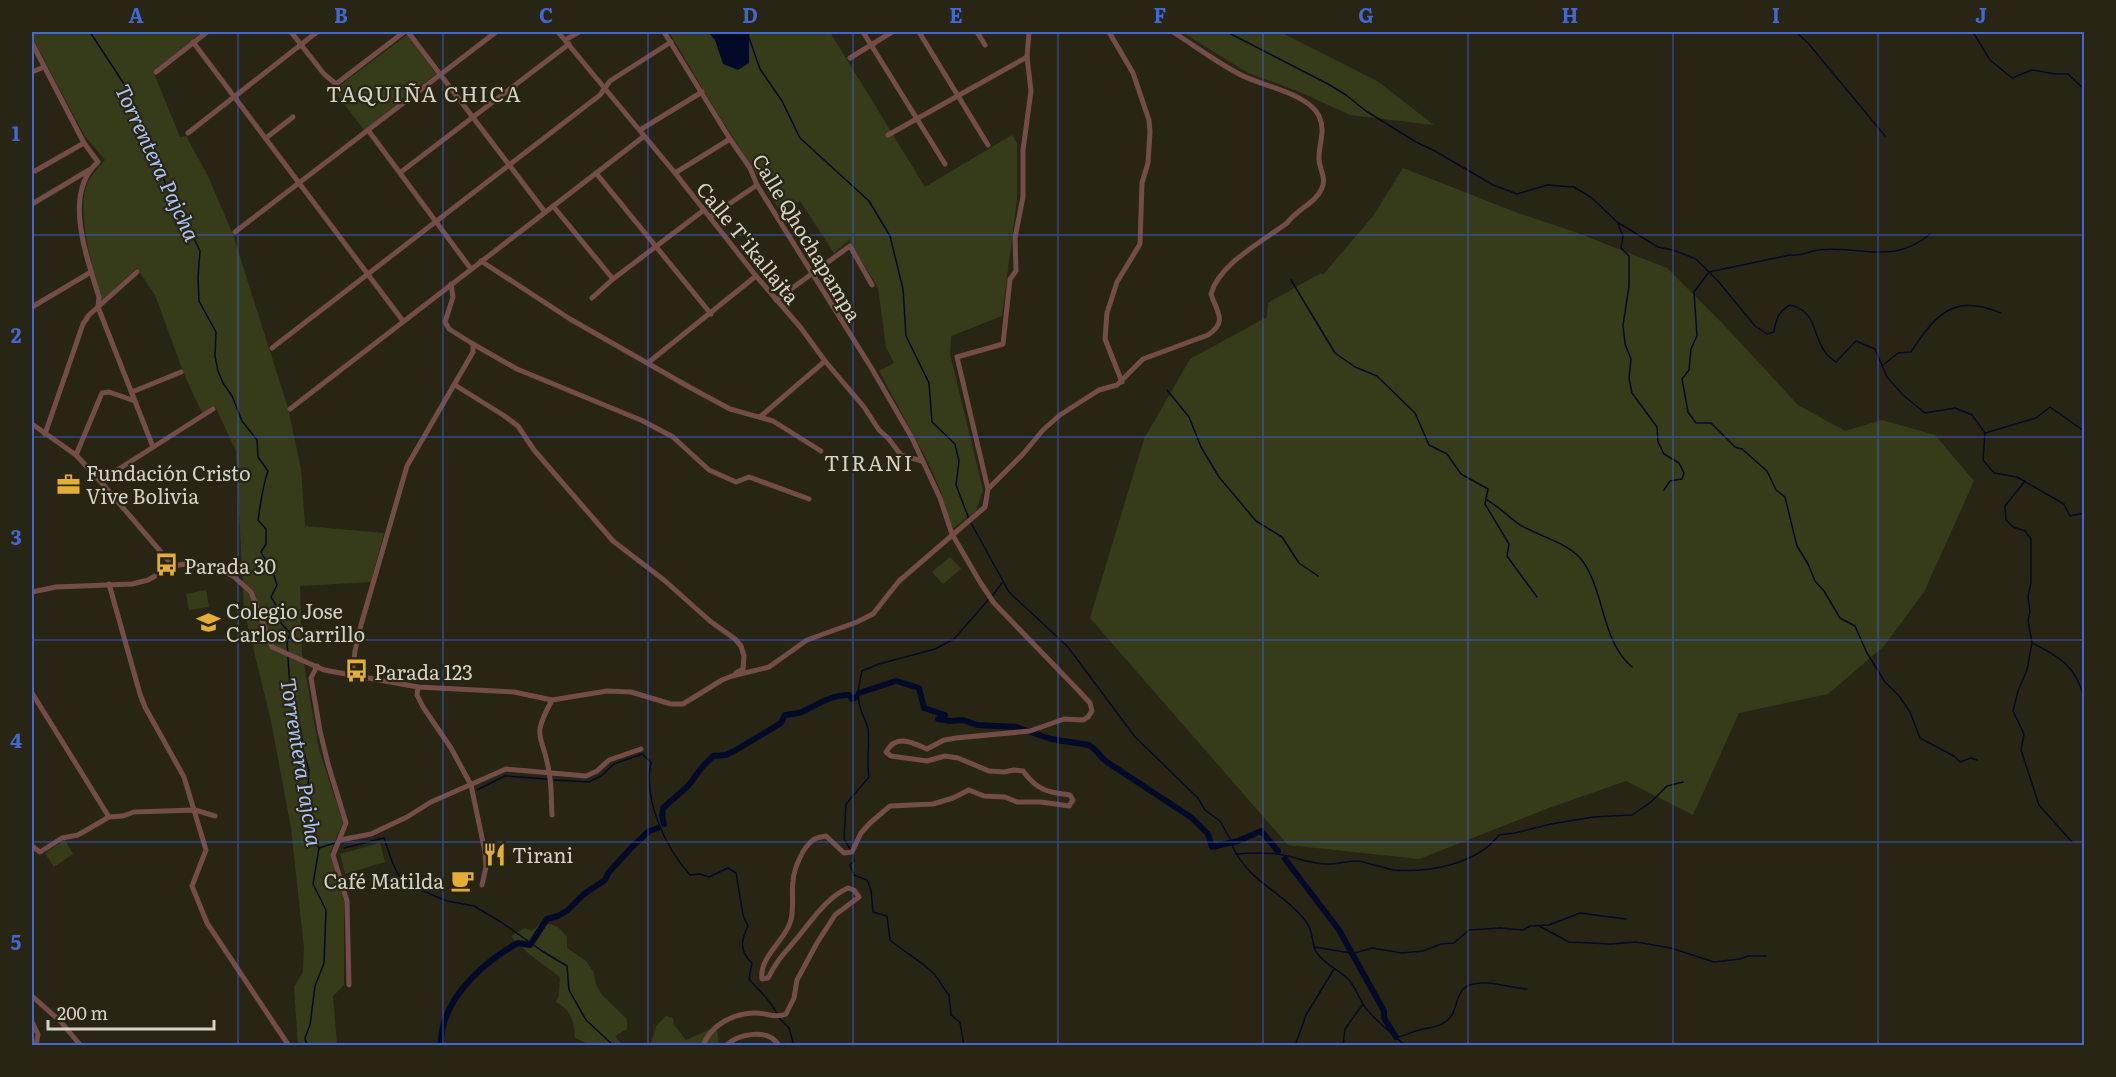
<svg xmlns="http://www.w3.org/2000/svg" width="2116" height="1077" viewBox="0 0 2116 1077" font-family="Literata,serif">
<rect width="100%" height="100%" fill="#292515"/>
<!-- green -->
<g fill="#363c19">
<path d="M 32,32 L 202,32 L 153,71 L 180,137 L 186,136 L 208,176 L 233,235 L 288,408 L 301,469 L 305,526 L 384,533 L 371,582 L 300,586 L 302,653 L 319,750 L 343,822 L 330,853 L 344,900 L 344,985 L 333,996 L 337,1045 L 298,1045 L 294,987 L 303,972 L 304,948 L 291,828 L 271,721 L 244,610 L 236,451 L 215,406 L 202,413 L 184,374 L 155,295 L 137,268 L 101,301 C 94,272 73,205 90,178 C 94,172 100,166 105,160 L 84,135 L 32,37 Z"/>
<path d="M 669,32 L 830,32 L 925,187 L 1012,135 L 1017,143 L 1017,199 L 1002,316 L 951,336 L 950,354 L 983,490 L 976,511 L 952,529 L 941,492 L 928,462 L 879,371 L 894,363 L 886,347 L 878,288 L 849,240 L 834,253 L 800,201 L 781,212 L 716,111 Z"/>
<path d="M 1182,32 L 1280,32 L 1377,81 L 1434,125 L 1350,115 L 1300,92 L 1248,73 Z"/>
<path d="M 407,35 L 436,74 L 364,130 L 334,90 Z"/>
<path d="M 1403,168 L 1518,213 L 1575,232 L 1667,268 L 1723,324 L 1798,405 L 1845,431 L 1882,420 L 1935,435 L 1974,481 L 1924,592 L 1884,646 L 1828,694 L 1739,713 L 1693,815 L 1626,781 L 1549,808 L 1419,859 L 1288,845 L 1090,618 L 1144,439 L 1190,359 L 1267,317 L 1268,303 L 1321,273 L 1323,275 L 1373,216 Z"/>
<path d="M 950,557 L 961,569 L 943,584 L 932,572 Z"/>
<path d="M 206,590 L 209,607 L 189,610 L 186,594 Z"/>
<path d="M 65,840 L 73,854 L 54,867 L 45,853 Z"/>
<path d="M 380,843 L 385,862 L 345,874 L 340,854 Z"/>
<path d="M 550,924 L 558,927 L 567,937 L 567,948 L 586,961 L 594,973 L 596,985 L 603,996 L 627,1019 L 627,1029 L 615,1036 L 622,1045 L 590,1045 L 575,1038 C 574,1021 572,1011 556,1002 L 559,995 L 560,977 L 529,954 L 511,936 L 525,928 L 532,931 L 539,925 Z"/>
<path d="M 666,1016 L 673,1018 L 674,1025 L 686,1040 L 711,1029 L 717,1029 L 719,1045 L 650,1046 L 656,1026 Z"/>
</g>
<!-- water -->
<path fill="#020a28" d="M 708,32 L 751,32 L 749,36 L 749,63 L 738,70 L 723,64 L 715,40 Z"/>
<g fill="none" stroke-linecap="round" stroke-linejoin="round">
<!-- stream -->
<g stroke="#020a28" stroke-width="1.5">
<path d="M 90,32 L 128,90 L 179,217 L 187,223 L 200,251 L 198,277 L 199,301 L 216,332 L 215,356 L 218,371 L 223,383 L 232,396 L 242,421 L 257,440 L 258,457 L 268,471 C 262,487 261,503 258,520 L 266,529 L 266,544 L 261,552 L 273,573 L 277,585 L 271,597 L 281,613 L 281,623 L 290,633 L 287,644 L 288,653"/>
<path d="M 747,32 L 760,69 L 782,101 L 800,138 L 869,201 L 890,236 L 903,289 L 906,336 L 929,383 L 932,422 L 955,444 L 959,461 L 956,485 L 969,519"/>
<path d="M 1227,32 L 1328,84 L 1346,95 L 1366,111 L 1416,142 L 1435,151 L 1493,185 L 1517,194 L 1547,185 L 1574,187 L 1592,198 L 1617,222 L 1658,247 L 1673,250 L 1696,259 L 1718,281 L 1755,326 L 1767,334 L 1774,332 C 1776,319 1778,312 1790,305 C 1817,311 1812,334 1825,352 C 1827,356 1832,359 1836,362 L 1856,341 L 1875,349 L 1887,377 L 1903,395 L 1925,413 L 1955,408 L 1972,415 L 1985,433 L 1983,460 L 1994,473 L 2017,477 L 2064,504 L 2070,516 L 2084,513"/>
<path d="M 1796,32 L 1808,43 L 1885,136"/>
<path d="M 1973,32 L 1990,60 L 2012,78 L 2032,70 L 2056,74 L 2068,74 L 2084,89"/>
<path d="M 1618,224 L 1623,236 L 1621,248 L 1629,256 L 1629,286 L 1623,325 L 1625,344 L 1631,359 L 1629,378 L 1632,393 L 1657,427 L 1658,442 L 1664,454 L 1679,463 L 1684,473 L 1682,479 L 1670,481 L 1664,490"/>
<path d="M 1930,234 C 1893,266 1859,245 1818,250 C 1807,251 1801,257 1790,255 L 1709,272 L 1694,292 L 1697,336 L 1691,349 L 1689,370 L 1682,379 L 1688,412 L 1696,423 L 1711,423 L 1735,447 L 1742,449 L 1767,471 L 1776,490 L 1785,497 L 1797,546 L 1808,564 L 1815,581 L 1824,591 L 1840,618 L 1855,626 L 1867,653 L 1885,682 L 1899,696 L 1910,712 L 1920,738 L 1954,756 L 1960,762 L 1971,758 L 1977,760"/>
<path d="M 1291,280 L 1335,353 L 1355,367 L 1377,376 L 1415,413 L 1429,445 L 1447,454 L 1461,474 L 1488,489 L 1485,504 L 1509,544 L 1507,556 L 1537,597"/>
<path d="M 1882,366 L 1898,353 L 1911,352 C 1936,314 1954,293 2001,313"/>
<path d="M 1167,390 L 1189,417 L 1201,447 L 1219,477 L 1256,521 L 1282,537 L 1299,563 L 1318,576"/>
<path d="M 1985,433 L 2036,418 L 2050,407 L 2084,431"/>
<path d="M 2025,481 L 2005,506 L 2006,520 L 2013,527 L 2025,531 L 2031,539 L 2031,582 L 2028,597 L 2030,612 L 2028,620 L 2032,643 L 2027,670 L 2018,691 L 2013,711 L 2024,734 L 2021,750 L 2039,805 L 2072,842"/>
<path d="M 1487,500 C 1499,507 1509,517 1520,525 C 1540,537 1571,543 1584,563 C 1605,595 1602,642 1632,667"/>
<path d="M 971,523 L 1009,592 L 1068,647 L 1135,737 L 1198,798 L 1205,810 L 1220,821 L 1230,839"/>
<path d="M 992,596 L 1002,583"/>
<path d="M 2032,643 C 2060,657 2076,666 2084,698"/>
<path d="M 288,657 L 291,704 L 301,730 L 303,749 L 309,771 L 307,799 L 314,840 L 319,848 L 313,884 L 326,910 L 324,963 L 315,986 L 310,1025 L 305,1038 L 307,1046"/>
<path d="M 554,780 L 589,782 L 601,776 L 614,764 L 642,754 L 651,762 C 643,800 665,847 690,875 L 700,874 L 709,877 L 728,868 L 736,873 L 743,915 L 748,926 C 741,940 739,951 752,963 L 749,979 C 759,991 770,999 777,1014"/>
<path d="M 477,790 L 505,776 L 547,779"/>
<path d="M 1232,845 C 1248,882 1282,891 1305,920 C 1315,932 1310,943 1317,953 C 1325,965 1340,970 1349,980 C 1356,988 1359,999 1365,1007 C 1376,1022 1393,1033 1405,1046"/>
<path d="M 319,848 L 335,843"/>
<path d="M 344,848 L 384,838 L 393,864 L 400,878 L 409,885 L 447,901 L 474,906 L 501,922 L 542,951 L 567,966 L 569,990 L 586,1020 L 614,1046"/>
<path d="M 1236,854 C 1249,853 1264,852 1277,854 C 1294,856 1310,864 1326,864 C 1337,865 1348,860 1358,861 C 1370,863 1382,868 1394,870 C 1429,873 1477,864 1499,835 L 1515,833 L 1551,824 L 1593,817 L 1632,815 L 1651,802 L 1667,786 L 1683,782"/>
<path d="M 1539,926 L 1569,942 L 1611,944 L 1636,942 L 1671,948 L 1714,962 L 1740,959 L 1748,956 L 1766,956"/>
<path d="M 1314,947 L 1351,953"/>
<path d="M 1355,953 L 1372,948 L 1402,953 L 1423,951 L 1441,944 L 1454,943 L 1469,930 L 1500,928 L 1523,930 L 1530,926 L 1549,925 L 1580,913 L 1626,919"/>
<path d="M 779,1018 L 789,1028 L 794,1046"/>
<path d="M 1397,1037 C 1406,1036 1410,1032 1419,1030 C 1431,1027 1444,1027 1452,1015 C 1457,1006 1457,992 1467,986 C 1485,978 1509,988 1527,989"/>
<path d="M 964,1046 L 960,1022 L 951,1015 L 949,995 C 942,988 940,979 932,972 C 919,960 903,951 890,940 L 887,916 L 873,912 L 871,890 L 867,880 L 854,875 L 850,865 L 854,861 L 852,852 L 844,839 L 846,804 L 869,777 C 866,761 870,745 868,728 C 866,722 863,716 861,710 C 856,696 859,685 862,671 L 879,664 L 935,649 L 954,639 L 989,599"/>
<path d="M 1295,1046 L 1306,1015 L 1334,969"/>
<path d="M 1343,1046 L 1345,1029 L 1363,1004"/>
</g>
<!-- canal -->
<g stroke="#020a28" stroke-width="6">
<path d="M 859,693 L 896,681 L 919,688 L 924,708 L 945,715 L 938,719 L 950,721 L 963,720 L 977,725 L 1016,727 L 1051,739 L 1089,745 C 1096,749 1100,757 1107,762 L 1192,818 L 1208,834 L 1212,847 L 1238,841 L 1261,831 L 1278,851"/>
<path d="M 664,824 L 662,816 L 663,808 L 688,786 L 703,766 L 713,756 L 726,755 L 736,750 L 781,723 L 785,715 C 791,714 799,714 804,711 C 817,705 833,694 849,695 L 852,699 L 856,697"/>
<path d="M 1285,859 L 1339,930 L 1384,1011 L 1384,1018 L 1396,1037"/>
<path d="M 532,942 L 547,919 L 558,916 L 568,910 L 584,894 L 605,880 L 609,872 L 633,846 L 649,831 L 658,828"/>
<path d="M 440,1046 C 442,1039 441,1033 443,1027 C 451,991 487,960 518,943 L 530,945"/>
</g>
<!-- minor -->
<g stroke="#754d48" stroke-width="5">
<path d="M 291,32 L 324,74 L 336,84 L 404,32"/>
<path d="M 408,32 L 545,212"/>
<path d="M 558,32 L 675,173 L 756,276 L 801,328 L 825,361 L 864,407 L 879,430 L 888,438 L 901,455 L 922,461"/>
<path d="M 664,32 L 730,139 L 750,168 L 757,185 L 872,369 L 912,438 L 940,498 L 952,534 L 980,582 L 994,603 L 1078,690 L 1090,703 L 1092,711 L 1088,717 L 1083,720 L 1064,719 L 1030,731 L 956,738 L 944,740 L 927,749 C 911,742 896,734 886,752 L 891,756 L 927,761 L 945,756 L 958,758 L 989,771 L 1004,772 L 1014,770 L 1023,771 C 1037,790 1046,792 1070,795 L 1073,800 L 1069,806 L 1041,802 L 1017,802 L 1005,797 L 984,796 L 969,790 L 953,798 L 933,804 L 890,806 L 870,823 L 861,833 L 852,852 L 844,853 L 826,836 C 822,837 816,837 813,840 C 802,848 794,869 793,881 C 791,895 795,909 790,923 C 784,941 759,958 762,979 L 768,978 C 778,958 785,953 798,937 C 813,919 826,898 848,888 L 854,890 L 859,897 L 835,915 L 817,943 L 797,980 L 794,998 L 786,1014 C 774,1019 766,1012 753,1013 C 733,1014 710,1025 703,1046"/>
<path d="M 863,32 L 945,164"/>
<path d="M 919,32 L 988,145"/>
<path d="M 977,32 L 985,45"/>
<path d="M 1109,32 L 1133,73 L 1149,120 L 1150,132 L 1148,163 L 1142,183 L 1140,244 L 1117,282 L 1107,313 L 1105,339 L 1122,382"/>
<path d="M 565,40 L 579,32"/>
<path d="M 193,42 L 403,321"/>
<path d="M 32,43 L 84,143 L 98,162 C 62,193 87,258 99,297 L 98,307 L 153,447"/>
<path d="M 850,58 L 892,32"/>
<path d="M 32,72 L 44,67"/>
<path d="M 156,72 L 207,32"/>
<path d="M 368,130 L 471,269"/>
<path d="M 640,130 L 702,92"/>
<path d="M 188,133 L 317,32"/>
<path d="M 888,135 L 1027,57"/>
<path d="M 266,138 L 293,117"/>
<path d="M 35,171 L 84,143"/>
<path d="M 401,172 L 569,44"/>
<path d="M 596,173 L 711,314"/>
<path d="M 675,173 L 730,139"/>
<path d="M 32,204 L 89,170"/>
<path d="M 553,206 L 613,279"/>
<path d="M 710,217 L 757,185"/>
<path d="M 235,232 L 496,32"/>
<path d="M 481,261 L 570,319 L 691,388 L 730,409 L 773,421 L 821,451"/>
<path d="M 592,298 L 613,279 L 704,210"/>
<path d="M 776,300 L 850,246 L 872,285"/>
<path d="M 32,307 L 91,272"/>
<path d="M 473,344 L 517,369 L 643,421 L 673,437 L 709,470 L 736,482 L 749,477 L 809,499"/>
<path d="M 272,348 L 600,95 L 610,81 L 671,42"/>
<path d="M 649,362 L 756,276"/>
<path d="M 455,385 L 503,415 L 518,426 L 534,450 L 613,541 L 664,580 L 710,621 L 735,639 L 741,646 L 744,656 L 743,669 L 736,673"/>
<path d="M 132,392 L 181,372"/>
<path d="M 290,409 L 643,137"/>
<path d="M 760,417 L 825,361"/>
<path d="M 32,424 L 76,455 L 100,481 L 173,566"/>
<path d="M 45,434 L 83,324 L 89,315 L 137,272"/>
<path d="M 76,455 L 102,393 L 109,392 L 135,401"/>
<path d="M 100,481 L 213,409"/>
<path d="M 988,489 L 957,357 L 1003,344 L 1010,279 L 1016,271 L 1015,238 L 1023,197 L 1023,150 L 1031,91 L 1027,57 L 1029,32"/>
<path d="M 109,584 L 140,694 L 145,707 L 184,777 L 206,850 L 192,886 L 207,923 L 289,1046"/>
<path d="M 32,592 L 56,587 L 132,584 L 148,580 L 173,566 L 192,563 L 214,567 L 233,576 L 251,592 L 272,647 L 324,670 L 418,687 L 514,692 L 552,700 L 607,691 L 631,692 L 671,704 L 683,704 L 722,680 L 732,676 L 769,667 L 807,640 L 857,622 L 873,614 L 899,581 L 985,507 L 988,489 L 1023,454 L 1043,430 L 1060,415 L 1099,390 L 1117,385 L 1143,359 L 1208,335 C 1228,321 1217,313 1211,294 C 1219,264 1263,241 1287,223 C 1297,209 1316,203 1322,188 C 1327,176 1318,168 1319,157 C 1319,142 1326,131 1319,116 C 1308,93 1261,86 1239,74 C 1216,62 1195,46 1173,32"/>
<path d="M 317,666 L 311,678 L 320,731 L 328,764 L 346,823 L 333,855 L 347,901 L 349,985"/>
<path d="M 352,676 L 355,651 L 361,625 L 407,466 L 473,352 L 473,344 L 449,329 L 445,322 L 453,297 L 451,284"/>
<path d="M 418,687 L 417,695 L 423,707 L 451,748 L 471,785 L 485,852 L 486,867 L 482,885"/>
<path d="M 32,693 L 109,817"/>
<path d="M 552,815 C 551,801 552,786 549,772 C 543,732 530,741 552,700"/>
<path d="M 340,840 L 371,834 L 407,817 L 431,802 L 506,769 L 586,776 L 597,771 L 609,760 L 641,749"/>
<path d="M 32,846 L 40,852 L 62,838 L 78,835 L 109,817 L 123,816 L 134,812 L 195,810 L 215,816"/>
<path d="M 32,996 L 61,1022 L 81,1046"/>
<path d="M 32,1022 L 38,1034 L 36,1046"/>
<path d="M 725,1046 C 738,1034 769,1027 779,1046"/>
</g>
</g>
<!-- grid -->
<path fill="none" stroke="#4268d5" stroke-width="1.5" stroke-opacity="0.55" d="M 238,32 L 238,1046M 443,32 L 443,1046M 648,32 L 648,1046M 853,32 L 853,1046M 1058,32 L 1058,1046M 1263,32 L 1263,1046M 1468,32 L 1468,1046M 1673,32 L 1673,1046M 1878,32 L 1878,1046M 32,235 L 2084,235M 32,437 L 2084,437M 32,640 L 2084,640M 32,842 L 2084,842"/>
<!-- icons -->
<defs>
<symbol id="office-bare" viewBox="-9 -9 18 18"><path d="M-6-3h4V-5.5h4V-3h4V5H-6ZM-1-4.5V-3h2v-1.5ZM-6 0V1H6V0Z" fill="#e4ad35" stroke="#292515" stroke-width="2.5" paint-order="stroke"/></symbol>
<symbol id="bus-bare" viewBox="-9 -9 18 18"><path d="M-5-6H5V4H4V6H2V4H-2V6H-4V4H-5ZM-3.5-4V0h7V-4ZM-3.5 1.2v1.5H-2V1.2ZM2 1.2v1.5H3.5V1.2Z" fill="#e4ad35" stroke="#292515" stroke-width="2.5" paint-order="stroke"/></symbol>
<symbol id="school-bare" viewBox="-9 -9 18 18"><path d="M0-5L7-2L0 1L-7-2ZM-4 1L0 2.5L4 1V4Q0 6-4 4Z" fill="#e4ad35" stroke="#292515" stroke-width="2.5" paint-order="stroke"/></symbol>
<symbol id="restaurant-bare" viewBox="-9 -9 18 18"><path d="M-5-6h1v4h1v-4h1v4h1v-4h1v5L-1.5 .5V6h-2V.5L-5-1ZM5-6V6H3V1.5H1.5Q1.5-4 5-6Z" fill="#e4ad35" stroke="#292515" stroke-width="2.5" paint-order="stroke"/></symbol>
<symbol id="cafe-bare" viewBox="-9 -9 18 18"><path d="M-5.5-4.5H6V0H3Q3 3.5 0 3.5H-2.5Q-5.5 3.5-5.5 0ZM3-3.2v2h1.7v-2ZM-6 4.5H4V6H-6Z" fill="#e4ad35" stroke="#292515" stroke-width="2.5" paint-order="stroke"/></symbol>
</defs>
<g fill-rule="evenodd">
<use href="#office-bare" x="52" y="468" width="33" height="33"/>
<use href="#bus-bare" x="150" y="548" width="33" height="33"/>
<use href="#school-bare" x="192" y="606" width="33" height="33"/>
<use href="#bus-bare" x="340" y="654" width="33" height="33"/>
<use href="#restaurant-bare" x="478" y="838" width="33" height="33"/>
<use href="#cafe-bare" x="446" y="864" width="33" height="33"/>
</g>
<g text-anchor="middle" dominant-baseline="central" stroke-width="4.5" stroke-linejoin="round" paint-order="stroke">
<!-- street labels -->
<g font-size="20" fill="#d5d2c8" stroke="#292515">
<text transform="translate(808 237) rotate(59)">Calle Qhochapampa</text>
<text transform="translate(749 242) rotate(51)">Calle T'ikallajta</text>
</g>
<!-- poi labels -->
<g font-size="20" fill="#d5d2c8" stroke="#292515" text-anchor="start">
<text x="86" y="472">Fundación Cristo<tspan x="86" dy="23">Vive Bolivia</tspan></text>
<text x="184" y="565">Parada 30</text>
<text x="226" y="610">Colegio Jose<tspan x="226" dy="23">Carlos Carrillo</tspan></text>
<text x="374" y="671">Parada 123</text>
<text x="512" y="854">Tirani</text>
<text x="444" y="880" text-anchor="end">Café Matilda</text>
</g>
<!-- neighbourhood labels -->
<g font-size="21" letter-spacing="1.5" fill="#d5d2c8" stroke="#292515">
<text x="424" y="92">TAQUIÑA CHICA</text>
<text x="869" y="461">TIRANI</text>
</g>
<!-- water labels -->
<g font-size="21" font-style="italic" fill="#abc4f6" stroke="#292515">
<text transform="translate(159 162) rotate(65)">Torrentera Pajcha</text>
<text transform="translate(303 762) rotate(81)">Torrentera Pajcha</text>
</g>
</g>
<!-- border -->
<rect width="2116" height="1077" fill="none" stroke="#292515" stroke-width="66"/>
<!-- scale -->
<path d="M48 1020v9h166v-9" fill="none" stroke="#d5d2c8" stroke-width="3"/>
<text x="57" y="1020" font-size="18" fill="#d5d2c8" stroke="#292515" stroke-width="4.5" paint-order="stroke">200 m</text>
<rect x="33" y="33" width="2050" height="1011" fill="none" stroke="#4268d5" stroke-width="2"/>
<g font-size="20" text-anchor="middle" font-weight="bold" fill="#4268d5">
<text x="136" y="23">A</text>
<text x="341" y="23">B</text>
<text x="546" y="23">C</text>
<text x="750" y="23">D</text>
<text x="956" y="23">E</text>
<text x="1160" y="23">F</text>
<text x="1366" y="23">G</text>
<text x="1570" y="23">H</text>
<text x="1776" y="23">I</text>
<text x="1981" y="23">J</text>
<text x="16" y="141">1</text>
<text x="16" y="343">2</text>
<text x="16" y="545">3</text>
<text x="16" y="748">4</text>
<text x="16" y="950">5</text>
</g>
</svg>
